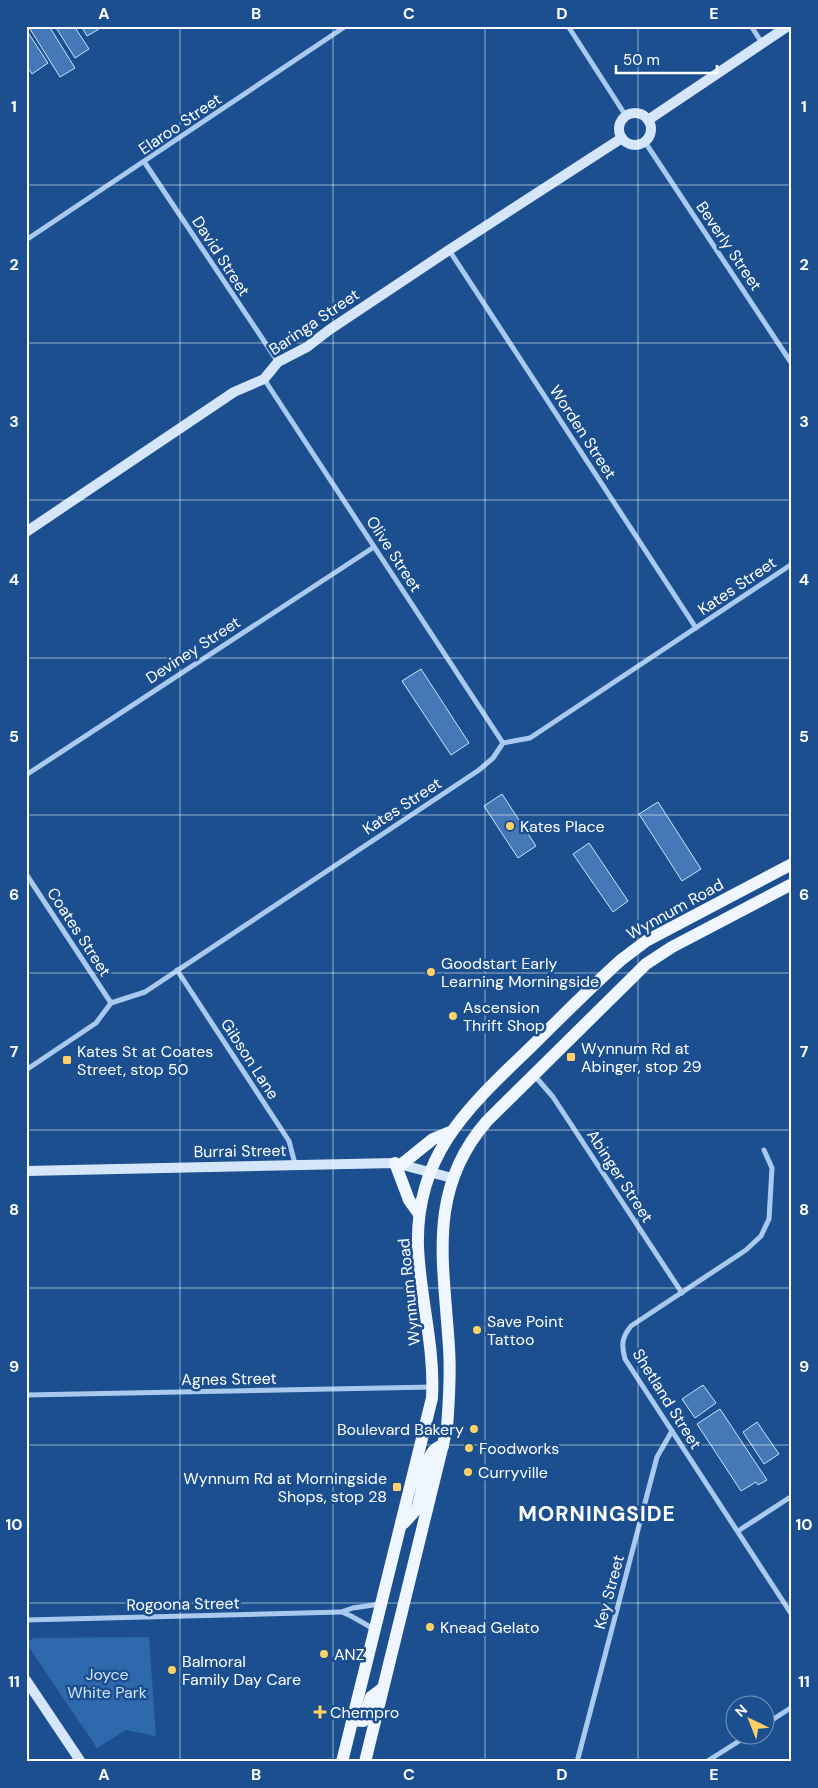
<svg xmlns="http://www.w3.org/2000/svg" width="818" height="1788" viewBox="0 0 818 1788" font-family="'DM Sans',sans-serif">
<rect width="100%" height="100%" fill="#1b4f8f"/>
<!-- green -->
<path fill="#2e69ad" d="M 149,1637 L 156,1736 L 126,1730 L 97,1748 L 28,1646 L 27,1641 L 34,1638 Z"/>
<!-- building -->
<g fill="#4478b7" stroke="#cfe3fa">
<path d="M 34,26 L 49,26 L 75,68 L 60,77 L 30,29 Z"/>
<path d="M 55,26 L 74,26 L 89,49 L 75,58 Z"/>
<path d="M 81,26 L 97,26 L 99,29 L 87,36 Z"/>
<path d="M 27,31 L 48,63 L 32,74 L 26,65 Z"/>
<path d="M 421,669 L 469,743 L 451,755 L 402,681 Z"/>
<path d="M 502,794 L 536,846 L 518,858 L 484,806 Z"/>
<path d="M 658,802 L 701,869 L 682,881 L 639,814 Z"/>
<path d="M 589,843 L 628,901 L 613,912 L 573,854 Z"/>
<path d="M 703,1385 L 716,1403 L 695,1418 L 682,1399 Z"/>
<path d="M 720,1409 L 767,1480 L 758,1485 L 756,1482 L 741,1491 L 697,1424 Z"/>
<path d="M 757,1422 L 779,1454 L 764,1464 L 743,1432 Z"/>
</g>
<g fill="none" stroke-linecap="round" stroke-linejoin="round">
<!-- street -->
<g stroke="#a9c9ee" stroke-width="5">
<path d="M 568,26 L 626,116"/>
<path d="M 751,26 L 762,43"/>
<path d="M 645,142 L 792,364"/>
<path d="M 145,163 L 278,362"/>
<path d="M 26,240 L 346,26"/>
<path d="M 449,250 L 696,628"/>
<path d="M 264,379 L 503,743"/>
<path d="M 26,775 L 374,547"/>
<path d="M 26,874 L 111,1003"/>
<path d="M 177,970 L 289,1141 L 295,1164"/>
<path d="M 26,1070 L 96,1023 L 111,1003 L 145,992 L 479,770 L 493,758 L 503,743 L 530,738 L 792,564"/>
<path d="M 534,1075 L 553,1097 L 682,1293"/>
<path d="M 764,1150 L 772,1168 L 769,1219 L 761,1236 L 746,1250 L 631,1326 C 622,1337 621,1345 625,1359 L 792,1615"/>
<path d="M 26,1395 L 433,1387"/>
<path d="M 738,1531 L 792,1496"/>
<path d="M 342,1612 L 351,1616 L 374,1629"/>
<path d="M 26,1620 L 341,1612 L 353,1608 L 380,1604"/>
<path d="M 766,1724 L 792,1707"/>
<path d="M 577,1762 L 657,1457 L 672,1431"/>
<path d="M 706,1762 L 747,1736"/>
</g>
<!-- secondary -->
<g stroke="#d6e6fa" stroke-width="10">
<circle cx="635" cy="129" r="16"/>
<path d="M 648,120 L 788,26"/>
<path d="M 26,532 L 234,392 L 264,379 L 278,362 L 307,347 L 329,330 L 449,250 L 622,138"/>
<path d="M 26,1171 L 395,1163 L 452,1178"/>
<path d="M 26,1680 L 81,1762"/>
</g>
<!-- primary -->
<g stroke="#f0f6ff" stroke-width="12">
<path d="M 395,1163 L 409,1200 L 419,1214"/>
<path d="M 402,1164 L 433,1139 L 450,1132"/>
<path d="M 404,1523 C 408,1518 414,1513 417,1508 C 424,1493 422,1448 443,1446"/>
<path d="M 352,1720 L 363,1721 L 371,1697 L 383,1688"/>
<path d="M 342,1762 L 432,1398 C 435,1347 420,1298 418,1247 C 415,1152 471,1105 534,1044 C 562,1016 591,987 621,960 L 646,941 L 792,864"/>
<path d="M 365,1762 L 447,1428 C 449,1401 451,1375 449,1348 C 444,1263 426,1191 487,1121 L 646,964 L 672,947 L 792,884"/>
</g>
</g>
<!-- grid -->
<path fill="none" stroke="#fff" stroke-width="1" stroke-opacity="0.55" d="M 180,26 L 180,1762M 333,26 L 333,1762M 485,26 L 485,1762M 638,26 L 638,1762M 26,185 L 792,185M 26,343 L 792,343M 26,500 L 792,500M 26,658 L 792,658M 26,815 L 792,815M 26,973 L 792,973M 26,1130 L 792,1130M 26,1288 L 792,1288M 26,1445 L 792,1445M 26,1603 L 792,1603"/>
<!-- markers -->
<g fill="#ffd166" stroke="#1b4f8f" stroke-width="2">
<circle cx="510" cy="826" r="5"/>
<circle cx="431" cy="972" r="5"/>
<circle cx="453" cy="1016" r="5"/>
<rect x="566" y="1052" width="10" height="10" rx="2.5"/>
<rect x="62" y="1055" width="10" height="10" rx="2.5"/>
<circle cx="477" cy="1330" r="5"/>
<circle cx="474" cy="1429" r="5"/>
<circle cx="469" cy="1448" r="5"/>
<circle cx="468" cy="1472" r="5"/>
<rect x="392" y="1482" width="10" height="10" rx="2.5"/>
<circle cx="430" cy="1627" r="5"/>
<circle cx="324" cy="1654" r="5"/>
<circle cx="172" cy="1670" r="5"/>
<path d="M317.5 1704.5h5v5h5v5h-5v5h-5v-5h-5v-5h5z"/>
</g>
<g text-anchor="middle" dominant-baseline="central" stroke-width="5" stroke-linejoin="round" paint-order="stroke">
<!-- street labels -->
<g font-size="16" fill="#fff" stroke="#1b4f8f">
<text transform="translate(180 124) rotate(-34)">Elaroo Street</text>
<text transform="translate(729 246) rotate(56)">Beverly Street</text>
<text transform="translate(221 256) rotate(57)">David Street</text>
<text transform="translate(314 322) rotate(-34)">Baringa Street</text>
<text transform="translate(583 432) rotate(57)">Worden Street</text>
<text transform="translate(394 554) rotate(57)">Olive Street</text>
<text transform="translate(737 586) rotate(-34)">Kates Street</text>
<text transform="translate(193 650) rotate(-33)">Deviney Street</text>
<text transform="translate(402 806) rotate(-33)">Kates Street</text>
<text transform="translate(675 909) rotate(-29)">Wynnum Road</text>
<text transform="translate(79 932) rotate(57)">Coates Street</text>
<text transform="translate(250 1059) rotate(57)">Gibson Lane</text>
<text transform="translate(240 1151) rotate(-1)">Burrai Street</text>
<text transform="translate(620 1176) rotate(57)">Abinger Street</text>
<text transform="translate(409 1292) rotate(-96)">Wynnum Road</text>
<text transform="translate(229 1379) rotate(-1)">Agnes Street</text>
<text transform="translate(667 1399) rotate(58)">Shetland Street</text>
<text transform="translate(609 1592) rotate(-75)">Key Street</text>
<text transform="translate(183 1604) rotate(-1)">Rogoona Street</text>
</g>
<!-- poi labels -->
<g font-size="16" fill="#fff" stroke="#1b4f8f" text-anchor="start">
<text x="520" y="826">Kates Place</text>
<text x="441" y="963">Goodstart Early<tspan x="441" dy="18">Learning Morningside</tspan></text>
<text x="463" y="1007">Ascension<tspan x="463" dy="18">Thrift Shop</tspan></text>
<text x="581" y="1048">Wynnum Rd at<tspan x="581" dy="18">Abinger, stop 29</tspan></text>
<text x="77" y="1051">Kates St at Coates<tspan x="77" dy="18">Street, stop 50</tspan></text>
<text x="487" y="1321">Save Point<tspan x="487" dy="18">Tattoo</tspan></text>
<text x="464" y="1429" text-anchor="end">Boulevard Bakery</text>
<text x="479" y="1448">Foodworks</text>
<text x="478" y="1472">Curryville</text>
<text x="387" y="1478" text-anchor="end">Wynnum Rd at Morningside<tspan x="387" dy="18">Shops, stop 28</tspan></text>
<text x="440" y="1627">Knead Gelato</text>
<text x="334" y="1654">ANZ</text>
<text x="182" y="1661">Balmoral<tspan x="182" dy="18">Family Day Care</tspan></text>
<text x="330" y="1712">Chempro</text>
</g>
<!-- park labels -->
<g font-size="16" fill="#cfe3fa" stroke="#1b4f8f">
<text x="107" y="1674">Joyce<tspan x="107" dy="18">White Park</tspan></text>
</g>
<!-- district labels -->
<g font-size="21" font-weight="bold" letter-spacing="1" fill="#fff" stroke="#1b4f8f">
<text x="597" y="1514">MORNINGSIDE</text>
</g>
</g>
<!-- border -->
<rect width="818" height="1788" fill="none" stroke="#1b4f8f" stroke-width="55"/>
<!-- north arrow -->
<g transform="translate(750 1720) rotate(317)"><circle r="24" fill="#1b4f8f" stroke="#7695bc"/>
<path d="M0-4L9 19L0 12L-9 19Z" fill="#ffd166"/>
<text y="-8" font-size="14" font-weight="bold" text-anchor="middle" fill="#ffffff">N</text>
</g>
<!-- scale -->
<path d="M616 65v8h101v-8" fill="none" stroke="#ffffff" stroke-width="2.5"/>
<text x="623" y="65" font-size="15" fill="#ffffff" stroke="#1b4f8f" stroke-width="4" paint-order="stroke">50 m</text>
<rect x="28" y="28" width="762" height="1732" fill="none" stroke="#fff" stroke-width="2"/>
<g font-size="16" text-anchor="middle" font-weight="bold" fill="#fff">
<text x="104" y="19">A</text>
<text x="256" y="19">B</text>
<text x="409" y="19">C</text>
<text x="562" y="19">D</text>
<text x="714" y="19">E</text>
<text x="14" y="112">1</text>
<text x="804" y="112">1</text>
<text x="14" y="270">2</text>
<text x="804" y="270">2</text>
<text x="14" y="427">3</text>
<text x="804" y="427">3</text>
<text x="14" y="585">4</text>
<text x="804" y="585">4</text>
<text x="14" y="742">5</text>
<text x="804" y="742">5</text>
<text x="14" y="900">6</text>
<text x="804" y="900">6</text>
<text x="14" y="1057">7</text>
<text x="804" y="1057">7</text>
<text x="14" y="1215">8</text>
<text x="804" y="1215">8</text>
<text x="14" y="1372">9</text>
<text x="804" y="1372">9</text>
<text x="14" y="1530">10</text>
<text x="804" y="1530">10</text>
<text x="14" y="1687">11</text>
<text x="804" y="1687">11</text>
<text x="104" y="1780">A</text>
<text x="256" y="1780">B</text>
<text x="409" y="1780">C</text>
<text x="562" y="1780">D</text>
<text x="714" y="1780">E</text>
</g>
</svg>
